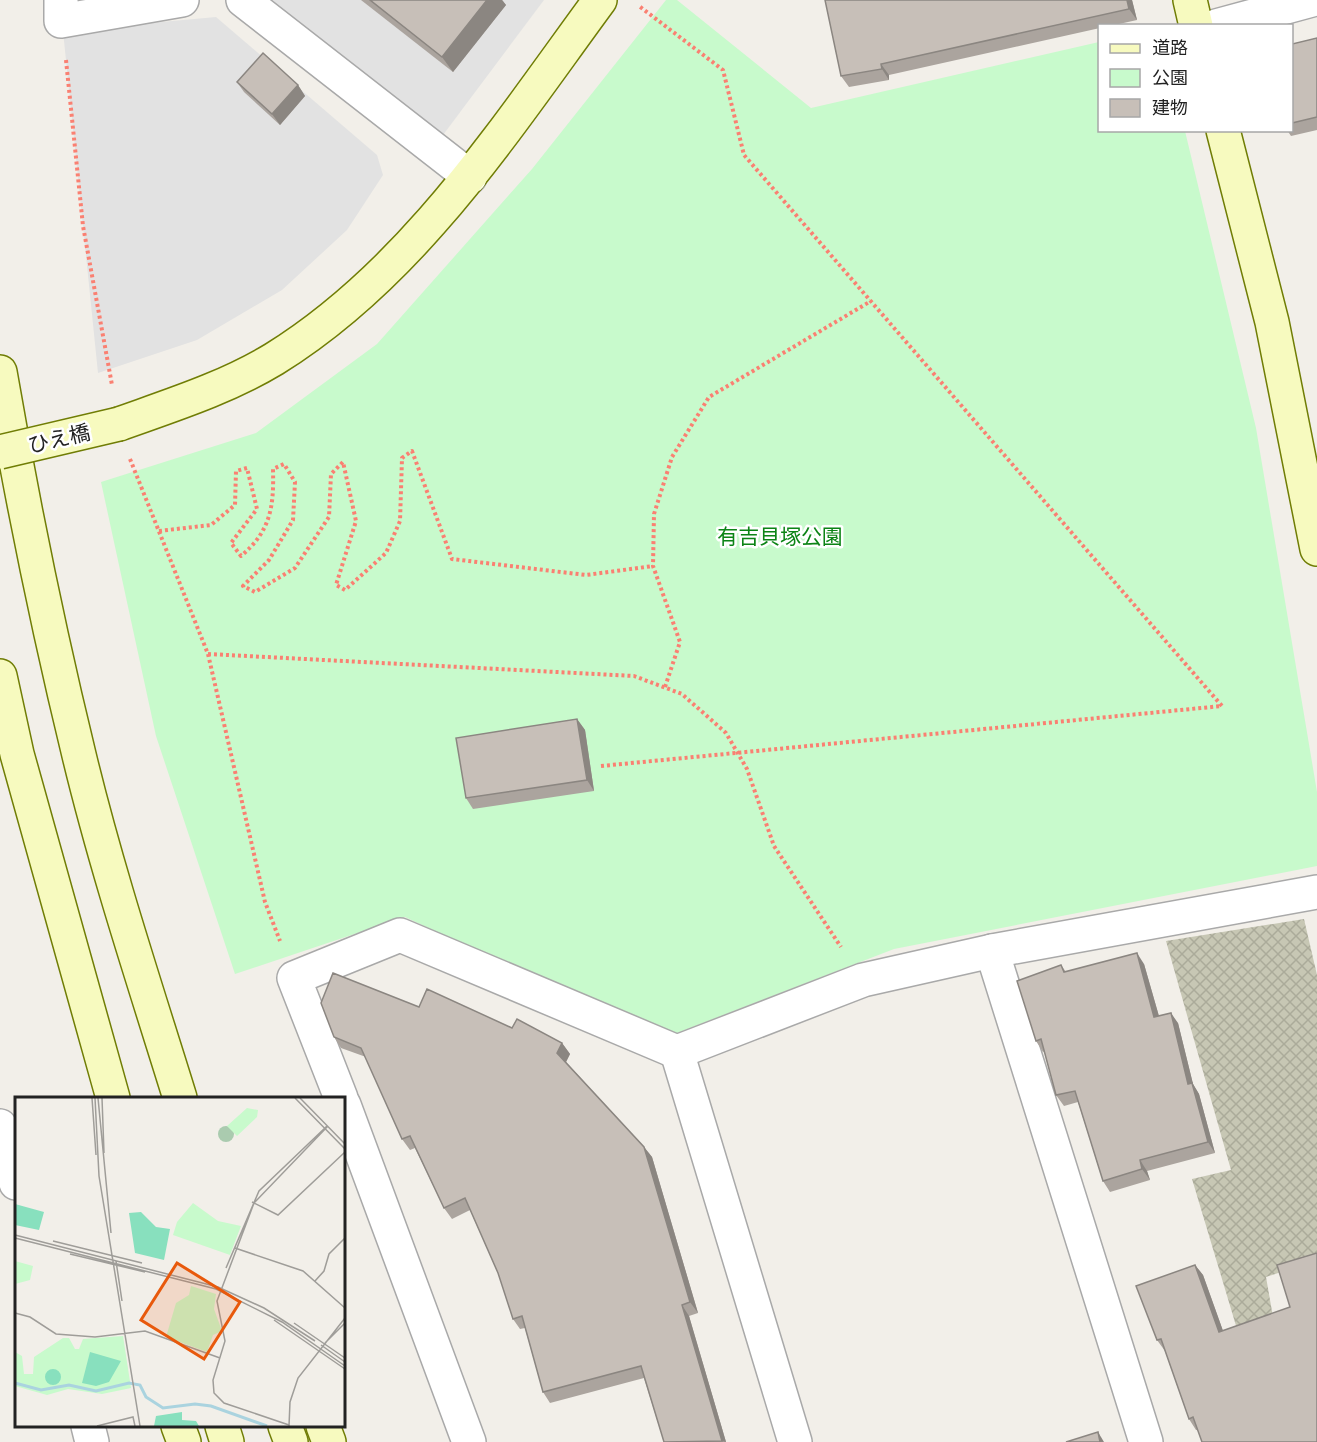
<svg xmlns="http://www.w3.org/2000/svg" width="1317" height="1442" viewBox="0 0 1317 1442" font-family="'IBM Plex Sans','Noto Sans JP',sans-serif">
<defs>
<pattern id="construction-cross-hatch" width="8" height="8" patternUnits="userSpaceOnUse" patternTransform="scale(1.5)"><rect width="8" height="8" fill="#c7c7b4"/><path d="M0 0l8 8M0 8l8-8" fill="none" stroke="#abab9a"/></pattern>
</defs>
<rect width="100%" height="100%" fill="#f2efe9"/>
<!-- construction -->
<path fill="url(#construction-cross-hatch)" d="M 1304,919 L 1317,975 L 1317,1260 L 1266,1277 L 1273,1317 L 1237,1329 L 1192,1179 L 1231,1170 L 1166,941 Z"/>
<!-- park -->
<path fill="#c8facc" d="M 666,0 L 677,0 L 811,108 L 1099,42 L 1100,130 L 1185,131 L 1256,428 L 1317,792 L 1317,866 L 894,949 L 664,1038 L 405,917 L 235,974 L 156,736 L 101,482 L 256,433 L 377,344 L 532,169 Z"/>
<!-- parking -->
<g fill="#e2e2e2">
<path d="M 255,0 L 544,0 L 443,135 L 423,137 Z"/>
<path d="M 216,17 L 377,155 L 383,175 L 347,230 L 282,290 L 197,340 L 98,373 L 63,31 Z"/>
</g>
<g fill="none" stroke-linecap="round" stroke-linejoin="round">
<defs>
<g id="street">
<path d="M 61,0 L 61,21 L 182,0"/>
<path d="M 243,0 L 470,177"/>
<path d="M 1216,26 L 1312,0"/>
<path d="M 992,951 L 1146,1442"/>
<path d="M 677,1052 L 795,1442"/>
<path d="M 341,1098 L 294,978 L 400,935 L 677,1052 L 863,980 L 992,951 L 1317,892"/>
<path d="M 344,1105 L 469,1442"/>
<path d="M 0,1126 L 16,1183"/>
<path d="M 88,1426 L 92,1442"/>
</g>
<g id="secondary">
<path d="M 1190,0 L 1196,26"/>
<path d="M 1223,130 L 1272,322 L 1317,549"/>
<path d="M 0,372 C 22,500 48,628 79,755 C 107,871 145,985 180,1098"/>
<path d="M 119,424 C 172,405 226,388 274,359 C 413,273 505,129 600,0"/>
<path d="M 0,676 L 17,754 L 113,1098"/>
<path d="M 178,1426 L 184,1442"/>
<path d="M 222,1426 L 227,1442"/>
<path d="M 285,1426 L 291,1442"/>
<path d="M 323,1426 L 329,1442"/>
</g>
</defs>
<!-- street casing -->
<use href="#street" stroke="#a9a9a9" stroke-width="36"/>
<!-- secondary casing -->
<use href="#secondary" stroke="#707d05" stroke-width="36"/>
<!-- path -->
<g stroke="#fa8072" stroke-width="4" stroke-dasharray="3 3" stroke-linecap="butt">
<path d="M 66,60 L 83,226 L 112,385"/>
<path d="M 130,459 L 208,654 L 265,902 L 280,941"/>
<path d="M 159,531 L 211,525 L 235,505 L 236,471 L 247,468 L 257,509 L 231,543 L 241,556 C 271,531 274,506 273,469 L 284,464 L 295,482 L 293,520 L 269,560 L 243,586 L 255,592 L 295,568 L 329,517 L 331,474 L 343,462 L 356,521 L 336,585 L 345,590 L 386,553 L 400,521 L 402,458 L 412,451 L 452,559 L 586,575 L 653,566"/>
<path d="M 208,654 L 634,676 L 682,694 L 726,733 L 747,769 L 774,846 L 841,947"/>
<path d="M 665,687 L 680,642 L 653,566 L 654,514 L 672,457 L 709,397 L 871,301"/>
<path d="M 601,766 L 1222,706 L 744,155 L 723,70 L 639,6"/>
</g>
<!-- street -->
<use href="#street" stroke="#fff" stroke-width="33"/>
<!-- secondary -->
<use href="#secondary" stroke="#f7fabf" stroke-width="33"/>
<defs>
<path id="secondary-bridge" d="M 0,452 L 119,424"/>
</defs>
<!-- secondary-bridge casing -->
<use href="#secondary-bridge" stroke="#707d05" stroke-width="36" stroke-linecap="butt"/>
<!-- secondary-bridge -->
<use href="#secondary-bridge" stroke="#f7fabf" stroke-width="33"/>
</g>
<!-- wall -->
<g fill="#aba49e">
<path d="M 361,0 L 502,0 L 506,5 L 453,72 Z"/>
<path d="M 825,0 L 1132,0 L 1137,20 L 1110,26 L 1100,26 L 1100,28 L 889,75 L 889,80 L 849,87 L 841,76 Z"/>
<path d="M 1317,38 L 1317,130 L 1291,136 L 1287,130 L 1292,130 L 1292,44 Z"/>
<path d="M 237,82 L 298,85 L 305,96 L 280,125 L 244,92 Z"/>
<path d="M 577,719 L 585,730 L 594,791 L 473,809 L 466,798 Z"/>
<path d="M 1144,964 L 1159,1016 L 1178,1023 L 1193,1084 L 1199,1094 L 1215,1153 L 1147,1171 L 1150,1180 L 1110,1192 L 1103,1181 L 1078,1102 L 1064,1106 L 1056,1095 L 1045,1051 L 1043,1052 L 1036,1041 L 1061,965 L 1066,972 Z"/>
<path d="M 419,1007 L 512,1028 L 562,1043 L 570,1054 L 566,1062 L 644,1147 L 652,1157 L 698,1313 L 689,1316 L 726,1442 L 664,1442 L 644,1378 L 550,1403 L 543,1392 L 525,1328 L 520,1329 L 513,1319 L 498,1273 L 470,1210 L 452,1219 L 444,1208 L 415,1148 L 410,1150 L 402,1139 L 366,1057 L 341,1048 L 334,1037 Z"/>
<path d="M 1317,1253 L 1317,1442 L 1196,1430 L 1189,1419 L 1165,1351 L 1157,1340 L 1195,1265 L 1203,1275 L 1223,1331 L 1290,1307 Z"/>
</g>
<!-- shaded-wall -->
<g fill="#8b8681">
<path d="M 487,0 L 502,0 L 506,5 L 453,72 L 442,57 Z"/>
<path d="M 1127,0 L 1132,0 L 1137,20 L 1129,9 Z"/>
<path d="M 881,64 L 889,75 L 889,80 L 882,69 Z"/>
<path d="M 298,85 L 305,96 L 280,125 L 272,114 Z"/>
<path d="M 577,719 L 585,730 L 594,791 L 587,780 Z"/>
<path d="M 1137,953 L 1144,964 L 1162,1027 L 1154,1017 Z"/>
<path d="M 1171,1013 L 1178,1023 L 1193,1084 L 1199,1094 L 1215,1153 L 1208,1142 L 1188,1084 Z"/>
<path d="M 562,1043 L 570,1054 L 565,1064 L 557,1053 Z"/>
<path d="M 644,1147 L 652,1157 L 698,1313 L 690,1302 Z"/>
<path d="M 1140,1160 L 1147,1171 L 1150,1180 L 1142,1169 Z"/>
<path d="M 1195,1265 L 1203,1275 L 1227,1342 L 1219,1332 Z"/>
<path d="M 682,1305 L 689,1316 L 726,1442 L 722,1441 Z"/>
<path d="M 1098,1432 L 1104,1442 L 1100,1442 Z"/>
</g>
<!-- building -->
<g fill="#c7bfb8" stroke="#8b8681" stroke-width="1.5">
<path d="M 370,0 L 487,0 L 442,57 Z"/>
<path d="M 825,0 L 1127,0 L 1129,9 L 881,64 L 882,69 L 841,76 Z"/>
<path d="M 1317,38 L 1317,117 L 1292,123 L 1292,44 Z"/>
<path d="M 263,53 L 298,85 L 272,114 L 237,82 Z"/>
<path d="M 577,719 L 587,780 L 466,798 L 456,738 Z"/>
<path d="M 1137,953 L 1154,1017 L 1171,1013 L 1188,1084 L 1192,1083 L 1208,1142 L 1140,1160 L 1142,1169 L 1103,1181 L 1075,1091 L 1056,1095 L 1041,1039 L 1036,1041 L 1017,981 L 1061,965 L 1064,972 Z"/>
<path d="M 333,973 L 419,1007 L 427,989 L 512,1028 L 517,1019 L 562,1043 L 557,1053 L 644,1147 L 690,1302 L 682,1305 L 722,1441 L 664,1442 L 641,1366 L 543,1392 L 522,1316 L 513,1319 L 498,1273 L 465,1198 L 444,1208 L 410,1136 L 402,1139 L 361,1048 L 334,1037 L 321,1003 Z"/>
<path d="M 1317,1253 L 1317,1442 L 1202,1442 L 1193,1417 L 1189,1419 L 1161,1339 L 1157,1340 L 1136,1286 L 1195,1265 L 1219,1332 L 1290,1307 L 1277,1265 Z"/>
<path d="M 1098,1432 L 1100,1442 L 1066,1442 Z"/>
</g>
<g text-anchor="middle" dominant-baseline="central" stroke-width="5" stroke-linejoin="round" paint-order="stroke">
<!-- street labels -->
<g font-size="21" fill="#222" stroke="#fff">
<text transform="translate(59 438) rotate(-13)">ひえ橋</text>
</g>
<!-- park labels -->
<g font-size="21" fill="#0c8416" stroke="#fff">
<text x="780" y="536">有吉貝塚公園</text>
</g>
</g>
<!-- overview -->
<g transform="translate(15 1097)">
<rect width="330" height="330" fill="#f2efe9"/>
<path d="M203 37a8 8 0 1 1 16 0a8 8 0 1 1-16 0Z" fill="#aacbaf"/>
<path d="M 232,11 L 243,13 L 242,20 L 222,39 L 212,29 ZM 178,106 L 203,124 L 226,129 L 215,158 L 158,138 L 162,125 ZM 0,164 L 18,169 L 15,183 L 0,187 ZM 176,189 L 201,197 L 199,212 L 207,234 L 198,238 L 192,255 L 151,240 L 161,206 L 174,198 ZM 108,239 L 116,291 L 87,297 L 53,292 L 32,298 L 0,289 L 0,255 L 7,259 L 9,277 L 18,277 L 19,260 L 48,241 L 54,241 L 60,252 L 64,252 L 68,242 Z" fill="#c8facc"/>
<path d="M 0,107 L 29,115 L 24,133 L 0,128 ZM 126,115 L 141,130 L 155,132 L 149,163 L 120,156 L 114,116 ZM 75,255 L 106,264 L 94,285 L 81,289 L 67,286 ZM30 280a8 8 0 1 1 16 0a8 8 0 1 1-16 0ZM 167,315 L 167,323 L 181,324 L 184,329 L 139,329 L 141,319 Z" fill="#88e0be"/>
<path fill="none" stroke="#aad3df" stroke-width="3" d="M 0,286 L 26,293 L 54,288 L 81,294 L 114,286 L 125,288 L 131,300 L 148,311 L 180,307 L 196,309 L 252,329"/>
<path fill="none" stroke="#9f9d99" stroke-width="1.5" d="M 77,1 L 81,58M 80,1 L 84,79 L 125,329M 83,1 L 96,136M 87,1 L 89,56M 280,1 L 330,52M 285,1 L 330,47M 237,105 L 263,118 L 330,55M 0,138 L 203,190 L 249,211 L 300,244M 0,141 L 201,192 L 267,225 L 330,269M 38,144 L 127,166M 220,151 L 288,174 L 330,211M 55,157 L 130,175M 101,164 L 107,204M 211,171 L 244,94 L 312,29M 300,184 L 309,174 L 314,157 L 330,141M 0,216 L 15,220 L 41,237 L 80,240 L 130,234 L 205,261M 259,223 L 330,272M 279,226 L 330,261M 310,246 L 330,226M 306,248 L 330,265M 274,328 L 209,306 L 199,296 L 198,283 L 210,244 L 202,204 L 239,106 L 313,29M 82,329 L 118,320 L 120,329M 274,329 L 275,305 L 283,281 L 330,221"/>
<path fill="#e8590c" fill-opacity="0.15" stroke="#e8590c" stroke-width="3" d="M 162,166 L 225,205 L 189,262 L 126,223 Z"/>
<rect width="330" height="330" fill="none" stroke="#222" stroke-width="3"/>
</g>
<!-- legend -->
<rect x="1098" y="24" width="195" height="108" fill="#ffffff" stroke="#a7a7a7" stroke-width="1.5"/>
<rect x="1110" y="44" width="30" height="9" fill="#f7fabf" stroke="#a7a7a7" stroke-width="1.5"/>
<text x="1152" y="54" font-size="18" fill="#222222">道路</text>
<rect x="1110" y="69" width="30" height="18" fill="#c8facc" stroke="#a7a7a7" stroke-width="1.5"/>
<text x="1152" y="84" font-size="18" fill="#222222">公園</text>
<rect x="1110" y="99" width="30" height="18" fill="#c7bfb8" stroke="#a7a7a7" stroke-width="1.5"/>
<text x="1152" y="114" font-size="18" fill="#222222">建物</text>
</svg>
